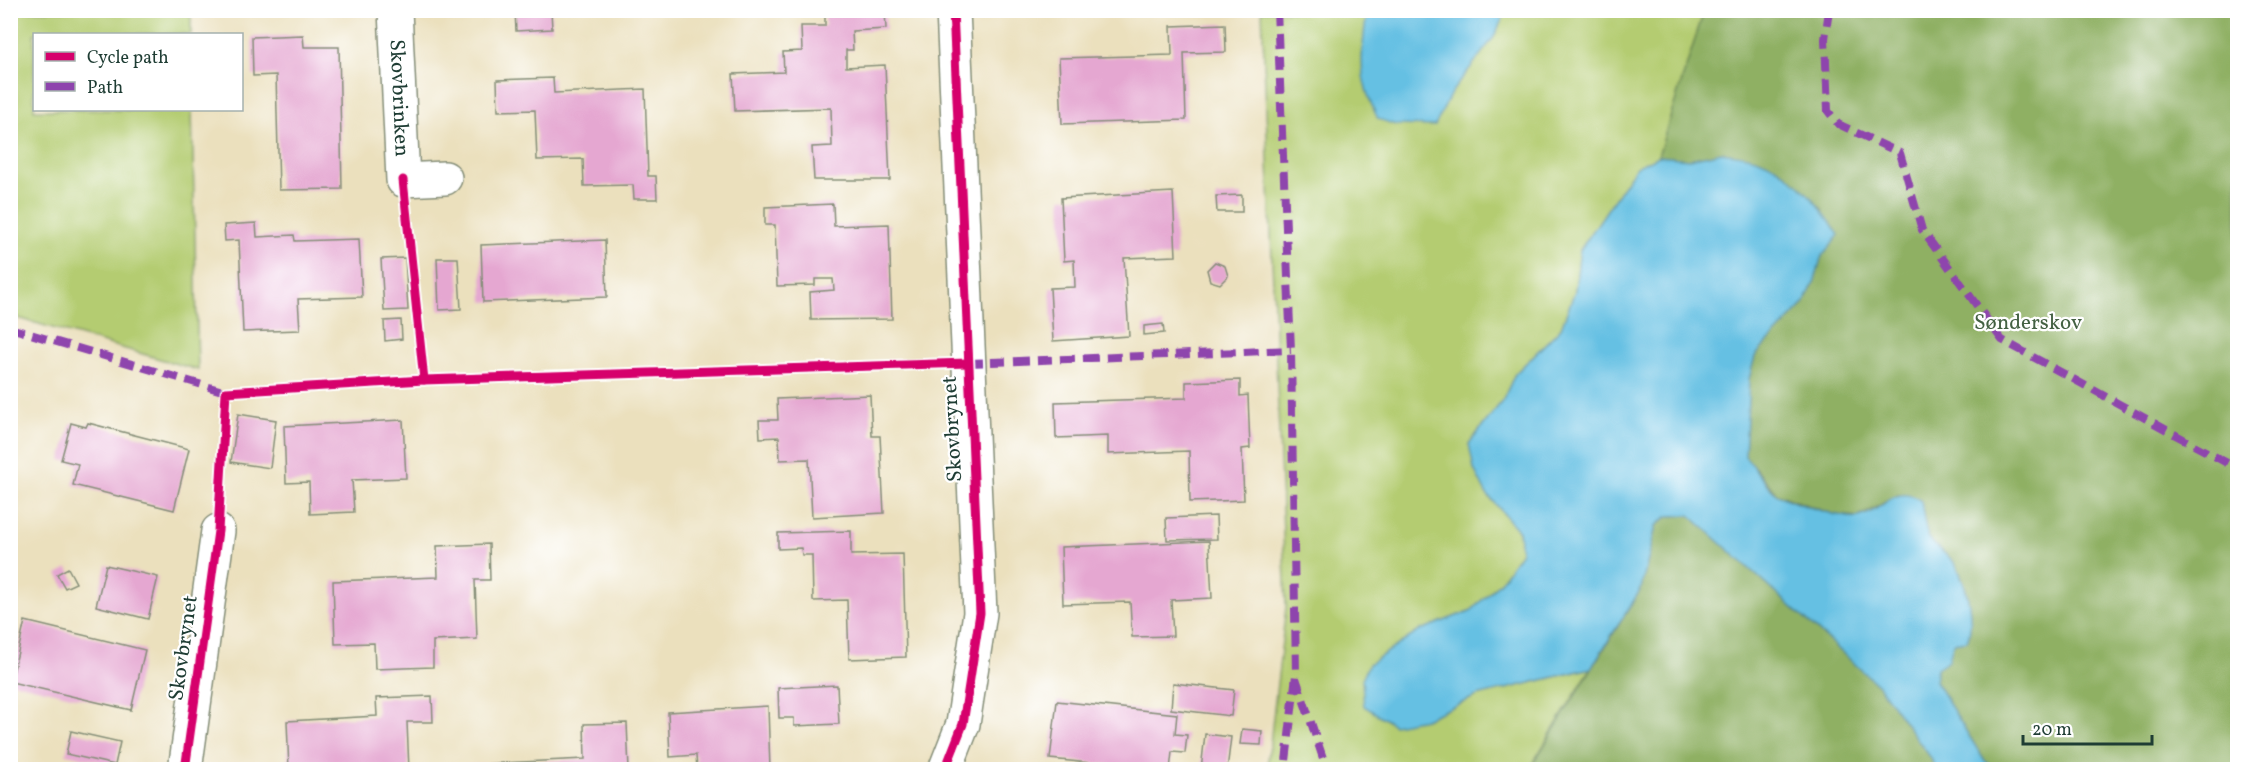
<svg xmlns="http://www.w3.org/2000/svg" width="2248" height="780" viewBox="0 0 2248 780" font-family="Vollkorn,serif">
<rect width="100%" height="100%" fill="#fff"/>
<filter id="ink" filterUnits="userSpaceOnUse"><feTurbulence type="fractalNoise" baseFrequency=".0167" numOctaves="2"/><feDisplacementMap in="SourceGraphic" scale="12" xChannelSelector="R" yChannelSelector="G"/><feConvolveMatrix kernelMatrix="1 2 1 2 8 2 1 2 1" color-interpolation-filters="sRGB"/></filter>
<filter id="wash" filterUnits="userSpaceOnUse"><feTurbulence type="fractalNoise" baseFrequency=".008" numOctaves="4" result="noise"/><feDisplacementMap in="SourceGraphic" scale="24" xChannelSelector="R" yChannelSelector="G"/><feGaussianBlur stdDeviation="1.35" result="paint"/><feColorMatrix in="noise" values="0 0 0 0 0 0 0 0 0 0 0 0 0 0 0 0 0 1.4 0 .05"/><feComposite in="paint" operator="in"/></filter>
<g filter="url(#wash)">
<rect width="100%" height="100%" fill="#ebe0bd"/>
<!-- green -->
<g fill="#b4cc71" stroke="#6a8452" stroke-width="1.5">
<path d="M 147,10 L 191,15 L 191,34 L 34,34 L 34,110 L 192,110 L 198,370 L 11,316 L 11,11 Z"/>
<path d="M 1262,11 L 1704,11 L 1658,156 L 1636,167 L 1580,250 L 1575,291 L 1561,328 L 1515,374 L 1503,400 L 1469,444 L 1486,493 L 1519,531 L 1521,552 L 1501,581 L 1472,610 L 1421,630 L 1369,664 L 1425,719 L 1477,696 L 1591,668 L 1529,769 L 1267,769 L 1286,607 Z"/>
</g>
<!-- forest -->
<g fill="#8fb063" stroke="#57764c" stroke-width="1.5">
<path d="M 1704,11 L 2237,11 L 2237,769 L 1995,770 L 1984,760 L 1935,681 L 1937,668 L 1953,643 L 1967,641 C 1975,621 1967,582 1955,564 C 1950,555 1936,550 1929,538 C 1924,528 1923,512 1921,501 L 1898,495 L 1859,517 L 1835,515 L 1777,494 L 1745,456 L 1749,379 L 1755,356 L 1804,304 L 1815,280 L 1821,258 L 1823,210 L 1784,172 L 1758,159 L 1722,152 L 1690,159 L 1658,156 Z"/>
<path d="M 1690,515 L 1878,685 L 1931,758 L 1935,769 L 1529,770 L 1641,589 L 1656,526 L 1668,516 Z"/>
</g>
<!-- water -->
<g fill="#65c0e3" stroke="#427e8c" stroke-width="1.5">
<path d="M 1373,11 L 1373,10 L 1506,11 L 1494,37 L 1451,93 L 1435,126 L 1396,125 L 1378,119 C 1363,88 1359,70 1364,36 C 1365,25 1365,19 1373,11 Z"/>
<path d="M 1722,152 C 1734,154 1747,155 1759,159 C 1794,172 1820,205 1839,235 L 1821,258 L 1815,280 L 1804,304 L 1755,356 L 1749,379 L 1745,456 C 1753,466 1768,489 1778,495 C 1792,502 1844,520 1859,517 C 1883,512 1894,482 1921,501 C 1923,512 1924,528 1929,538 C 1936,550 1950,555 1955,564 C 1967,583 1975,621 1967,641 L 1953,643 L 1949,660 L 1937,668 L 1935,681 L 1984,760 L 1995,769 L 1935,769 L 1931,758 L 1878,685 L 1690,515 L 1668,516 L 1656,526 L 1641,589 L 1591,668 L 1477,696 L 1425,719 L 1394,725 L 1364,706 L 1362,679 L 1369,664 L 1421,630 L 1472,610 L 1501,581 L 1521,552 L 1519,531 L 1486,493 L 1474,469 L 1469,444 L 1503,400 L 1515,374 L 1561,328 L 1575,291 L 1580,250 L 1636,167 L 1658,156 L 1690,159 Z"/>
</g>
<g id="blocks">
<!-- building -->
<g fill="#e5a7d1">
<path d="M 515,10 L 551,10 L 552,29 L 516,31 Z"/>
<path d="M 825,10 L 885,10 L 886,29 L 852,31 L 853,50 L 846,50 L 846,67 L 885,65 L 890,180 L 814,180 L 812,147 L 832,146 L 831,108 L 735,111 L 733,74 L 784,72 L 783,52 L 802,51 L 801,26 L 825,26 Z"/>
<path d="M 1225,24 L 1226,52 L 1184,53 L 1186,120 L 1062,124 L 1059,58 L 1172,55 L 1171,26 Z"/>
<path d="M 303,35 L 304,47 L 339,47 L 342,189 L 279,190 L 276,75 L 253,76 L 252,37 Z"/>
<path d="M 553,78 L 554,93 L 645,89 L 648,176 L 656,176 L 657,199 L 634,199 L 633,185 L 584,186 L 583,159 L 537,160 L 535,110 L 498,111 L 497,80 Z"/>
<path d="M 1173,192 L 1176,256 L 1124,258 L 1129,336 L 1053,341 L 1050,288 L 1075,287 L 1074,260 L 1064,261 L 1061,198 Z"/>
<path d="M 1242,195 L 1242,212 L 1217,212 L 1216,196 Z"/>
<path d="M 833,204 L 834,226 L 889,224 L 892,319 L 811,320 L 810,292 L 834,290 L 833,279 L 815,279 L 815,285 L 777,286 L 775,225 L 765,225 L 765,207 Z"/>
<path d="M 256,223 L 257,237 L 294,235 L 295,241 L 359,239 L 362,297 L 298,299 L 300,330 L 243,332 L 239,240 L 225,241 L 224,225 Z"/>
<path d="M 605,240 L 607,297 L 483,302 L 481,245 Z"/>
<path d="M 405,258 L 408,310 L 384,311 L 381,259 Z"/>
<path d="M 437,258 L 458,258 L 461,309 L 439,310 Z"/>
<path d="M 1215,262 L 1225,266 L 1228,276 L 1220,284 L 1210,281 L 1207,270 Z"/>
<path d="M 401,320 L 402,339 L 385,341 L 384,321 Z"/>
<path d="M 1163,324 L 1164,333 L 1144,335 L 1144,326 Z"/>
<path d="M 1240,380 L 1240,396 L 1248,395 L 1250,448 L 1242,449 L 1244,500 L 1190,502 L 1189,451 L 1108,454 L 1108,436 L 1056,438 L 1055,402 L 1186,398 L 1186,382 Z"/>
<path d="M 870,395 L 872,436 L 880,436 L 884,513 L 812,517 L 809,459 L 780,460 L 779,437 L 760,438 L 759,420 L 778,420 L 777,399 Z"/>
<path d="M 238,414 L 276,420 L 270,468 L 231,462 Z"/>
<path d="M 403,420 L 406,478 L 352,480 L 354,512 L 310,514 L 309,482 L 286,483 L 284,426 Z"/>
<path d="M 71,423 L 86,427 L 88,423 L 189,449 L 174,510 L 73,485 L 78,464 L 61,460 Z"/>
<path d="M 1216,516 L 1217,539 L 1167,540 L 1166,518 Z"/>
<path d="M 851,531 L 851,555 L 903,554 L 906,657 L 849,659 L 847,600 L 813,601 L 812,555 L 802,555 L 801,548 L 778,549 L 778,533 Z"/>
<path d="M 1209,541 L 1212,598 L 1171,600 L 1173,636 L 1132,637 L 1130,602 L 1063,604 L 1061,547 Z"/>
<path d="M 489,544 L 490,580 L 475,580 L 477,639 L 433,641 L 433,667 L 375,669 L 374,643 L 335,644 L 333,581 L 438,577 L 437,546 Z"/>
<path d="M 106,565 L 158,577 L 148,619 L 96,606 Z"/>
<path d="M 68,568 L 76,583 L 65,588 L 57,574 Z"/>
<path d="M 25,621 L 145,650 L 131,710 L 11,682 Z"/>
<path d="M 1173,683 L 1234,690 L 1231,716 L 1171,709 Z"/>
<path d="M 837,685 L 839,724 L 794,726 L 794,718 L 779,718 L 778,688 Z"/>
<path d="M 432,696 L 433,722 L 407,722 L 409,770 L 289,770 L 287,721 L 377,716 L 376,698 Z"/>
<path d="M 1057,701 L 1177,714 L 1175,734 L 1187,735 L 1185,753 L 1172,752 L 1170,770 L 1109,770 L 1110,765 L 1050,759 Z"/>
<path d="M 768,706 L 770,770 L 697,770 L 696,755 L 670,757 L 668,712 Z"/>
<path d="M 627,723 L 629,770 L 461,770 L 461,765 L 585,759 L 584,724 Z"/>
<path d="M 1242,729 L 1262,731 L 1261,745 L 1240,744 Z"/>
<path d="M 71,731 L 120,742 L 115,765 L 66,754 Z"/>
<path d="M 1205,734 L 1231,737 L 1227,770 L 1201,770 Z"/>
</g>
</g>
</g>
<g filter="url(#ink)">
<use href="#blocks" fill-opacity="0" stroke="#858e78" stroke-width="1.5"/>
<g fill="none" stroke-linecap="round" stroke-linejoin="round">
<defs>
<g id="street">
<path id="s1" d="M 395,10 L 403,180 L 445,178"/>
<path d="M 185,770 L 218,531"/>
<path d="M 945,770 L 963,724 L 980,613 L 953,10"/>
</g>
</defs>
<!-- street casing -->
<use href="#street" stroke="#858e78" stroke-width="36"/>
<!-- path -->
<path stroke="#858e78" stroke-width="4" stroke-dasharray="4.5 4.5" stroke-linecap="butt" d="M 188,15 L 188,10"/>
<!-- street -->
<use href="#street" stroke="#fff" stroke-width="33"/>
<!-- quiet -->
<g stroke="#8e44ad" stroke-width="8" stroke-dasharray="15 8" stroke-linecap="butt">
<path d="M 1277,10 L 1291,350 L 1296,675 L 1285,770"/>
<path d="M 1829,10 L 1825,39 L 1828,111 L 1838,124 L 1900,153 L 1922,230 L 2002,340 L 2238,469"/>
<path d="M 10,328 L 226,392"/>
<path d="M 968,363 L 1291,350"/>
<path d="M 1296,678 L 1327,770"/>
</g>
<defs>
<g id="cycleway">
<path d="M 403,180 L 424,380"/>
<path d="M 185,770 L 218,531 L 226,392 L 424,380 L 968,363"/>
<path d="M 945,770 L 963,724 L 980,613 L 953,10"/>
</g>
</defs>
<!-- cycleway casing -->
<use href="#cycleway" stroke="#fff" stroke-width="13"/>
<!-- cycleway -->
<use href="#cycleway" stroke="#d6006c" stroke-width="9"/>
</g>
</g>
<g text-anchor="middle" dominant-baseline="central" stroke-width="4.5" stroke-linejoin="round" paint-order="stroke">
<!-- street labels -->
<g font-size="21" fill="#1f3d34" stroke="#fff">
<text stroke="none"><textPath href="#s1" startOffset="88">Skovbrinken</textPath></text>
<text transform="translate(953 429) rotate(-93)">Skovbrynet</text>
<text transform="translate(184 648) rotate(-82)">Skovbrynet</text>
</g>
<!-- park labels -->
<g font-size="21" fill="#446143" stroke="#fff">
<text x="2028" y="323">Sønderskov</text>
</g>
</g>
<!-- margin -->
<rect width="2248" height="780" fill="none" stroke="#fff" stroke-width="36"/>
<!-- legend -->
<rect x="33" y="33" width="210" height="78" fill="#ffffff" stroke="#a5b1ae" stroke-width="1.5"/>
<rect x="45" y="52" width="30" height="9" fill="#d6006c" stroke="#a5b1ae" stroke-width="1.5"/>
<text x="87" y="63" font-size="18" fill="#1f3d34">Cycle path</text>
<rect x="45" y="82" width="30" height="9" fill="#8e44ad" stroke="#a5b1ae" stroke-width="1.5"/>
<text x="87" y="93" font-size="18" fill="#1f3d34">Path</text>
<!-- scale -->
<path d="M2023 735v9h129v-9" fill="none" stroke="#1f3d34" stroke-width="3"/>
<text x="2032" y="735" font-size="18" fill="#1f3d34" stroke="#ffffff" stroke-width="4.5" paint-order="stroke">20 m</text>
</svg>
